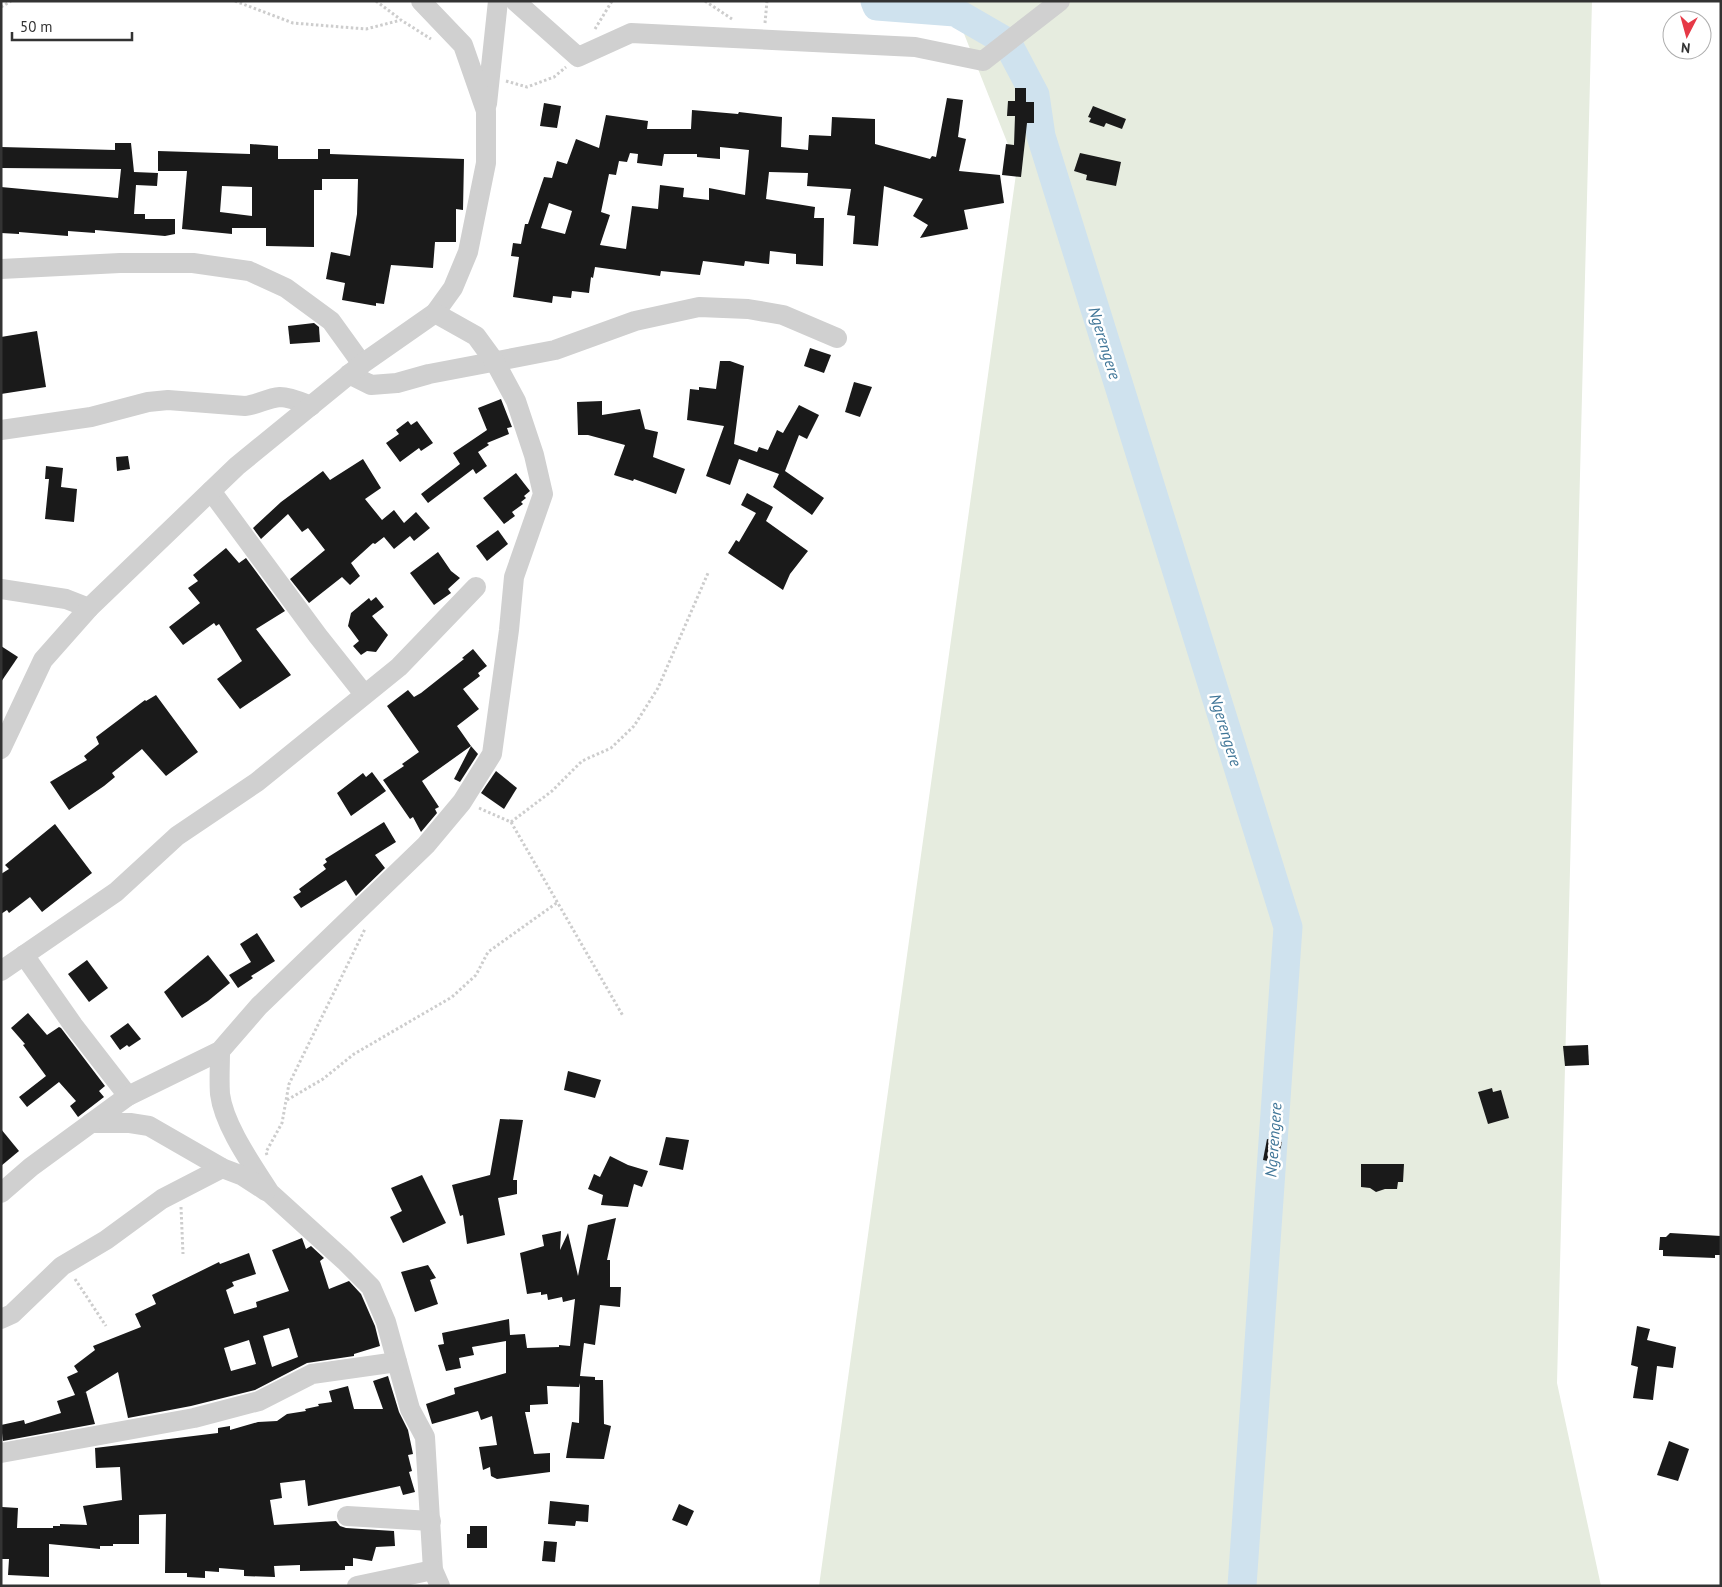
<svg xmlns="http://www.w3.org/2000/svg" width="1722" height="1587" viewBox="0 0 1722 1587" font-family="'PT Sans',sans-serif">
<rect width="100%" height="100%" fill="#fff"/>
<!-- green -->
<path fill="#e6ecdf" d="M 951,1 L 1592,1 L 1557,1383 L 1601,1586 L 819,1586 L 1017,167 Z"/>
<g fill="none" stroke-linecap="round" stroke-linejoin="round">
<!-- river -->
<path stroke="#cfe2ee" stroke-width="29" d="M 875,1 L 877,6 L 955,12 L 1007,42 L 1035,95 L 1041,136 L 1288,927 L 1242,1586"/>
</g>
<!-- building -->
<g fill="#1a1a1a" fill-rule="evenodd">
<path d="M 1015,88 L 1026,88 L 1026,102 L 1034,102 L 1034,123 L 1027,123 L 1021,177 L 1002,175 L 1006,144 L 1014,145 L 1015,116 L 1007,116 L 1008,101 L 1015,101 Z"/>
<path d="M 947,98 L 963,100 L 958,137 L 966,139 L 959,171 L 1000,175 L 1004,203 L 964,210 L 968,229 L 920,238 L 928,225 L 913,216 L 923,199 L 884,186 L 878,246 L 853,244 L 855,216 L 847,215 L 851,189 L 807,186 L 808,173 L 769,172 L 766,199 L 815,207 L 814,218 L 824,218 L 823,266 L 796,264 L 796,254 L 770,251 L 769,264 L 745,261 L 744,266 L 703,261 L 700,275 L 661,271 L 660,276 L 595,267 L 593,278 L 591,277 L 589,293 L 572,291 L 571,298 L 553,296 L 552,303 L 513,297 L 519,257 L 511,256 L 513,243 L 521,244 L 525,224 L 528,224 L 544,177 L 552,178 L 557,161 L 567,164 L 576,139 L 599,148 L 606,115 L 648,121 L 647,129 L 691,129 L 692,110 L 738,114 L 739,112 L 782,117 L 781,147 L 808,150 L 809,135 L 831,136 L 832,117 L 875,119 L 875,144 L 930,159 L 932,156 L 936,157 ZM 720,147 L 749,150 L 745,195 L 709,188 L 709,200 L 683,197 L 684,188 L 660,185 L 658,209 L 632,206 L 626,249 L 600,245 L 610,215 L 601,212 L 609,174 L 616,175 L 619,161 L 627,162 L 630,153 L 638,154 L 637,163 L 662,166 L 664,154 L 697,154 L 697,157 L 720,159 ZM 549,203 L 572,211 L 565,234 L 541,228 Z"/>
<path d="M 544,103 L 561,106 L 557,128 L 540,126 Z"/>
<path d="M 1093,106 L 1126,119 L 1122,129 L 1106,123 L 1104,127 L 1089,122 L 1091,118 L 1088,117 Z"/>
<path d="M 115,143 L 131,143 L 134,172 L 158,173 L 157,186 L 136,185 L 134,214 L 145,214 L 145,219 L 175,219 L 175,234 L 165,236 L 95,230 L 95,233 L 68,231 L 68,236 L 19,232 L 19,234 L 1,233 L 1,187 L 118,198 L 121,169 L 1,168 L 1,147 L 115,150 Z"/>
<path d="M 250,144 L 278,146 L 278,159 L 318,159 L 318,149 L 330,149 L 330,154 L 464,159 L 463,210 L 456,209 L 456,242 L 435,242 L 433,268 L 391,265 L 384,304 L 376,303 L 376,306 L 342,300 L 345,283 L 326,279 L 331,252 L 350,256 L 357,214 L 358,179 L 322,179 L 322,190 L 314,190 L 314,247 L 266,246 L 266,228 L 232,228 L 232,234 L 182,229 L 187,171 L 158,171 L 158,151 L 250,154 ZM 222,186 L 252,187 L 252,216 L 220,212 Z"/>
<path d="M 1080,153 L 1121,162 L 1116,186 L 1086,180 L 1087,175 L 1074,171 Z"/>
<path d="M 314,323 L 319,327 L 320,342 L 290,344 L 288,326 Z"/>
<path d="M 37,331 L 46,387 L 1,394 L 1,337 Z"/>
<path d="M 810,348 L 831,355 L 824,373 L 804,366 Z"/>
<path d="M 720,361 L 730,361 L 744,366 L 734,444 L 757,452 L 759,447 L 768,450 L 777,430 L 783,433 L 799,405 L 819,415 L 807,439 L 799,435 L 785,471 L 824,498 L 812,515 L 773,487 L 779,474 L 739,459 L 730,485 L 706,476 L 724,426 L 687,420 L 690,389 L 699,390 L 699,387 L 716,389 Z"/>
<path d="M 854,382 L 872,387 L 860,417 L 845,412 Z"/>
<path d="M 501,399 L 512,427 L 507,428 L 509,434 L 487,443 L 489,445 L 478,452 L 487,466 L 476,474 L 473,469 L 428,503 L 421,494 L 460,464 L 453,453 L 487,430 L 478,408 Z"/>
<path d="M 602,401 L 602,415 L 640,409 L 645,429 L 658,432 L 653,457 L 685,469 L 676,494 L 634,479 L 633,481 L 614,475 L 625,445 L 588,435 L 578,435 L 577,402 Z"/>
<path d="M 408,421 L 411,425 L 417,421 L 433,443 L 421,451 L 419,448 L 400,462 L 386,443 L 399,434 L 396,430 Z"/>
<path d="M 128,456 L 130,469 L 117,471 L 116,457 Z"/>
<path d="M 363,459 L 381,488 L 365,499 L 382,520 L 394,510 L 404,523 L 416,512 L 430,528 L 414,541 L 410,536 L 394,549 L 384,537 L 375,544 L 373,543 L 351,563 L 360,576 L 350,585 L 342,577 L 309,603 L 290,579 L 325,550 L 308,528 L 302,532 L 288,514 L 261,539 L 253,528 L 281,502 L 323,471 L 330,480 Z"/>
<path d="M 46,466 L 63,468 L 61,487 L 77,489 L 74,522 L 45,519 L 49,479 L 45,479 Z"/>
<path d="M 516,473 L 530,491 L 524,496 L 526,498 L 521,502 L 523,504 L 512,512 L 515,516 L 504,524 L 483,498 Z"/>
<path d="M 747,493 L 773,507 L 766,521 L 808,551 L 790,574 L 783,590 L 728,553 L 736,540 L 739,542 L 756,513 L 741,505 Z"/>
<path d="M 498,530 L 508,544 L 487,561 L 476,546 Z"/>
<path d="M 226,548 L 239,563 L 246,558 L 285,611 L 256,629 L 291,675 L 240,709 L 217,679 L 242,661 L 219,624 L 216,626 L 214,623 L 183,645 L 169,627 L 200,603 L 188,588 L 198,581 L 193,575 Z"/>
<path d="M 438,552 L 451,571 L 460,578 L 448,589 L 451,593 L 434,605 L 410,573 Z"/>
<path d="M 376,597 L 384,607 L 372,616 L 388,635 L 376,652 L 367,651 L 361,655 L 353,646 L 359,641 L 348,626 L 351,613 L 369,598 L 371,601 Z"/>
<path d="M 1,646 L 18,657 L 1,682 Z"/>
<path d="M 473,649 L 487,666 L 478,673 L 480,676 L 463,689 L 479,709 L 457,726 L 471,746 L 422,781 L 439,807 L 435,809 L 437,813 L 421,832 L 413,817 L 410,819 L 383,780 L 404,766 L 402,764 L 419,752 L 387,706 L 408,690 L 414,697 L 421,693 L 464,659 L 462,658 Z"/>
<path d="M 156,695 L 198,752 L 166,776 L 142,749 L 112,773 L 115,777 L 104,786 L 69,810 L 50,782 L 87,760 L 84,756 L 99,744 L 96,737 L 145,700 L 146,701 Z"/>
<path d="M 471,746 L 478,754 L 460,782 L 454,779 Z"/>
<path d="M 496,771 L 517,788 L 504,809 L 481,793 Z"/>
<path d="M 372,772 L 386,791 L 351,816 L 337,793 L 363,773 L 366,777 Z"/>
<path d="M 384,822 L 396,842 L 375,855 L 385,868 L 356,896 L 346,880 L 301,908 L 293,897 L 301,892 L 299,889 L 326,869 L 323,865 L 327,862 L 325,859 Z"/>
<path d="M 55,824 L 92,873 L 42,912 L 30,897 L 9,913 L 7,910 L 1,914 L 1,874 L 9,869 L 5,865 Z"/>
<path d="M 257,933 L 275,961 L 251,976 L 253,978 L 238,988 L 229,975 L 251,962 L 240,944 Z"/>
<path d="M 208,955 L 230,983 L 208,1001 L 182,1018 L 164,992 Z"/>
<path d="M 87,960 L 108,988 L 89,1002 L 68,974 Z"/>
<path d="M 28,1013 L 47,1035 L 59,1027 L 61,1028 L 105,1086 L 99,1091 L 104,1097 L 78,1117 L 70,1106 L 76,1101 L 59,1082 L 27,1107 L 19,1097 L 46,1076 L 23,1045 L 25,1044 L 11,1028 Z"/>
<path d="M 128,1023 L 141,1039 L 129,1047 L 127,1045 L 120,1050 L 110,1036 Z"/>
<path d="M 1588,1045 L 1589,1065 L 1565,1066 L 1563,1046 Z"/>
<path d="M 568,1071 L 601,1080 L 595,1098 L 564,1090 Z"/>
<path d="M 1492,1088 L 1493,1092 L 1501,1090 L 1509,1118 L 1488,1124 L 1478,1092 Z"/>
<path d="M 500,1119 L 523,1120 L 513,1180 L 517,1180 L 517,1194 L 498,1198 L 505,1235 L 467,1244 L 463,1215 L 460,1216 L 452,1185 L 490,1175 Z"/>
<path d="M 1,1129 L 19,1151 L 1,1166 Z"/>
<path d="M 666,1137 L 689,1140 L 683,1170 L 659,1165 Z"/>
<path d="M 1267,1139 L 1282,1142 L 1277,1163 L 1263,1160 Z"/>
<path d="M 610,1156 L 628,1165 L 648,1171 L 642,1187 L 634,1184 L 628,1207 L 601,1205 L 603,1195 L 588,1189 L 594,1174 L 600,1177 Z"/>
<path d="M 1361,1164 L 1404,1164 L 1403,1182 L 1398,1182 L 1397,1189 L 1385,1189 L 1376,1192 L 1370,1188 L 1361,1187 Z"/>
<path d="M 422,1175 L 446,1223 L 403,1243 L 390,1217 L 402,1211 L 391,1188 Z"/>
<path d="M 616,1218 L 607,1260 L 610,1260 L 610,1287 L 621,1287 L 620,1307 L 600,1305 L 595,1345 L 584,1343 L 580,1376 L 595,1377 L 595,1380 L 603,1380 L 604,1424 L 611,1426 L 604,1459 L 566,1458 L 572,1422 L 579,1423 L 580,1383 L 579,1387 L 547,1386 L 548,1404 L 530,1405 L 530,1412 L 525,1412 L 534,1454 L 550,1453 L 550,1472 L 497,1479 L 491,1476 L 490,1467 L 483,1470 L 479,1447 L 497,1445 L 492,1416 L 481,1420 L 478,1411 L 432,1424 L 426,1404 L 455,1394 L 454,1388 L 506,1373 L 506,1341 L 472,1347 L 474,1355 L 459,1358 L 461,1368 L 446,1371 L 438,1345 L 444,1344 L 442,1333 L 509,1319 L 510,1335 L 525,1334 L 527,1348 L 559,1347 L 559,1345 L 570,1346 L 575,1299 L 563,1302 L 562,1297 L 548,1300 L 547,1294 L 541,1295 L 541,1292 L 527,1294 L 520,1253 L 544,1246 L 542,1235 L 561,1231 L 560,1250 L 568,1233 L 578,1276 L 588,1225 Z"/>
<path d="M 1670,1233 L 1721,1236 L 1721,1255 L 1715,1255 L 1715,1258 L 1663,1256 L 1663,1250 L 1659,1250 L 1660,1237 L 1666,1237 Z"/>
<path d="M 302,1238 L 306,1249 L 311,1246 L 324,1258 L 320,1261 L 329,1289 L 349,1281 L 361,1294 L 375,1326 L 380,1346 L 354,1354 L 354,1356 L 307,1363 L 255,1390 L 191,1406 L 128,1418 L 118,1372 L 84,1393 L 86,1392 L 95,1424 L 3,1441 L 1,1425 L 24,1420 L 25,1424 L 61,1413 L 57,1401 L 75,1395 L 67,1377 L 78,1372 L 74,1366 L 95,1350 L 93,1346 L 141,1327 L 135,1314 L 156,1304 L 152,1295 L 219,1262 L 220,1264 L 249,1253 L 256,1274 L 232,1282 L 234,1286 L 226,1290 L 234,1314 L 257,1307 L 256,1302 L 289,1291 L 272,1250 ZM 289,1328 L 298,1357 L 272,1367 L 263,1336 ZM 249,1340 L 256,1364 L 231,1371 L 224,1348 Z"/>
<path d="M 428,1265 L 436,1278 L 430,1280 L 438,1304 L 415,1312 L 401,1272 Z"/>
<path d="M 1637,1326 L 1650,1329 L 1647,1340 L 1676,1347 L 1673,1368 L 1657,1366 L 1653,1400 L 1633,1398 L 1638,1367 L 1631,1365 Z"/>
<path d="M 388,1376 L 399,1412 L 408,1430 L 413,1454 L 408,1455 L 412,1471 L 409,1472 L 415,1492 L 403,1495 L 400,1486 L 308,1506 L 305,1480 L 280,1483 L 282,1498 L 270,1500 L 274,1525 L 336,1521 L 340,1526 L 346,1528 L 394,1531 L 395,1546 L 376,1547 L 372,1561 L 353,1558 L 353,1566 L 345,1566 L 345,1570 L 300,1571 L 300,1565 L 274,1566 L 275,1577 L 244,1576 L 244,1570 L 219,1568 L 219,1572 L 205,1571 L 205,1578 L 187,1577 L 187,1573 L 165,1573 L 166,1514 L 139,1515 L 139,1544 L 113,1544 L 113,1546 L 100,1546 L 100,1549 L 49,1544 L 49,1577 L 8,1575 L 9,1559 L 1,1559 L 2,1507 L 18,1508 L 17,1528 L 53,1528 L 53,1526 L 60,1526 L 60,1524 L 87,1525 L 83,1506 L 122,1500 L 120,1467 L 96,1468 L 95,1448 L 218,1433 L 218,1428 L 230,1426 L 230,1430 L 258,1422 L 277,1421 L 287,1414 L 306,1411 L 305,1409 L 319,1406 L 318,1404 L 332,1402 L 329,1391 L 348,1386 L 354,1409 L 383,1409 L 373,1381 Z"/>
<path d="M 1669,1441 L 1689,1449 L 1678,1481 L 1657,1475 Z"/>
<path d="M 550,1501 L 589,1505 L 588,1522 L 576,1521 L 575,1526 L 548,1524 Z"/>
<path d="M 679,1504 L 694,1511 L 687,1526 L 672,1520 Z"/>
<path d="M 470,1526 L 487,1526 L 487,1548 L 467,1548 L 467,1534 L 470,1534 Z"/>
<path d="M 544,1541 L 557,1542 L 555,1562 L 542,1561 Z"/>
</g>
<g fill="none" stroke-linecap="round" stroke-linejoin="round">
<!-- path -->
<g stroke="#cdcdcd" stroke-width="3" stroke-dasharray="2.5 2.5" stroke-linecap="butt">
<path d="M 235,1 L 293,23 L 366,29 L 401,20 L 431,39"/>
<path d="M 376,1 L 400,19"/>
<path d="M 705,1 L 732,19"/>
<path d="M 1,7 L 11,1"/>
<path d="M 765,23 L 767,1"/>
<path d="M 595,29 L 612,1"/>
<path d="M 506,81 L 527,87 L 554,77 L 566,67"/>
<path d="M 479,808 L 511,822 L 623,1016"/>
<path d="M 511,822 L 552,791 L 582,761 L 611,748 L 634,726 L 658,688 L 708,573"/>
<path d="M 287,1100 L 323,1079 L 354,1054 L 452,997 L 476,975 L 488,952 L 558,902"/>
<path d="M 267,1155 L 266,1152 L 282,1123 L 289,1084 L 365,929"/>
<path d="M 181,1207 L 183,1254"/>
<path d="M 75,1279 L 106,1326"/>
</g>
<!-- minor -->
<g stroke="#d0d0d0" stroke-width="20">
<path d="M 515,1 L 578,57 L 631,33 L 915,47 L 983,61 L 1060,1"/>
<path d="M 487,104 L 498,1"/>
<path d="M 1,269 L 120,263 L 193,263 L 249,271 L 286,288 L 331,321 L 362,364"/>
<path d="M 349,374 L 371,385 L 397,383 L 429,374 L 555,350 L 635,321 L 699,307 L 748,309 L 783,315 L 837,338"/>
<path d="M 1,430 L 91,417 L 148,402 L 168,400 L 245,406 C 257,405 267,398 280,397 C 290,397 301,402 311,406"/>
<path d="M 211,491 L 318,636 L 364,694"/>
<path d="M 1,589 L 66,599 L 89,608"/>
<path d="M 1,749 L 43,660 L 89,608 L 237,466 L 362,364 L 435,313 L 453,288 L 468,252 L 486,163 L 486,111 L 463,45 L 421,1"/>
<path d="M 24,955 L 73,1025 L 128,1096"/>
<path d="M 1,971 L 116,892 L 177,836 L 257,782 L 399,667 L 476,587"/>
<path d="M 220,1051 C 220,1065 219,1080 220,1094 C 224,1126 253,1166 270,1193 L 345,1261 L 371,1287 L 386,1322 L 410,1409 L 425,1437 L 433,1570 L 440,1586"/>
<path d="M 91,1123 L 130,1123 L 149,1126 L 222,1168 L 243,1176 L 266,1191"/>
<path d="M 1,1193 L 31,1167 L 128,1096 L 220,1051 L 259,1006 L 426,845 L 462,802 L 492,754 L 509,630 L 514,577 L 543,494 L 534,455 L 516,401 L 495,362 L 476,336 L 435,313"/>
<path d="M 1,1319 L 12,1314 L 62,1266 L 106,1240 L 162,1199 L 222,1168"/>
<path d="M 1,1453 L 194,1418 L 259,1401 L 312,1374 L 397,1362"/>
<path d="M 347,1516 L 431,1521"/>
<path d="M 357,1586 L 433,1570"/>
</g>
</g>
<g text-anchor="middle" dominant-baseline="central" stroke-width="5" stroke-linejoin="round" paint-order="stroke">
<!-- water labels -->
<g font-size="16" font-style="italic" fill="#3f7597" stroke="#fff">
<text transform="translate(1105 343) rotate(73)">Ngerengere</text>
<text transform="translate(1226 730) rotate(73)">Ngerengere</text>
<text transform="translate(1273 1140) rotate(-86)">Ngerengere</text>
</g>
</g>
<!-- border -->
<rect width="1722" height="1587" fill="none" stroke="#333333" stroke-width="5"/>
<!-- north arrow -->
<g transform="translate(1687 35) rotate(186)"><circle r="24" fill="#ffffff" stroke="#adadad"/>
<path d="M0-4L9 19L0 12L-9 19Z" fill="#e63946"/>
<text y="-8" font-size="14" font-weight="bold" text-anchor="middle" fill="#333333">N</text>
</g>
<!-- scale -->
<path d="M12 32v8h120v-8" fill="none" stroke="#333333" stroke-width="2.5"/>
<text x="20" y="32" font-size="15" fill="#333333" stroke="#ffffff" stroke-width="4" paint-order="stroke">50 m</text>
</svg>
